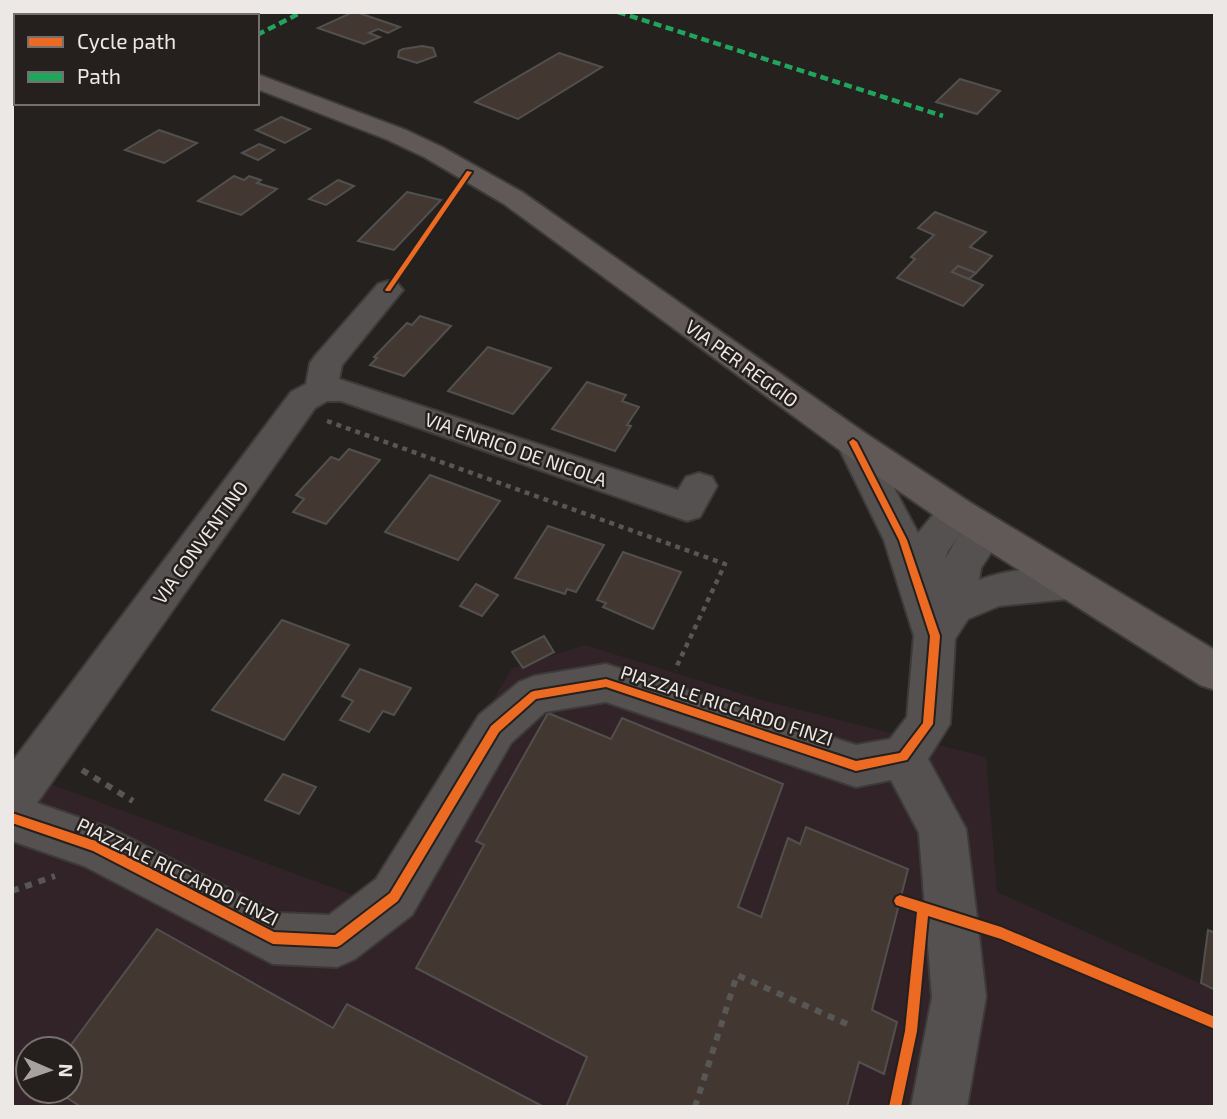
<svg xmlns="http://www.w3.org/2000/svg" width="1227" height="1119" viewBox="0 0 1227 1119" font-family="'Exo 2',sans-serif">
<rect width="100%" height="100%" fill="#24211f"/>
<!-- commercial -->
<path fill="#322329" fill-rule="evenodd" d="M 585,645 L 765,701 L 986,757 L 997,892 L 1215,990 L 1215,1107 L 12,1107 L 12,770 L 375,903 L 512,668 ZM 28,1049 L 70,1049 L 70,1091 L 28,1091 Z"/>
<!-- building -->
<g fill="#433831" stroke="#52504e" stroke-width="2">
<path d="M 118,12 L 154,12 L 146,16 L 110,16 Z"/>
<path d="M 353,12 L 356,12 L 400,27 L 388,33 L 378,29 L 369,33 L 380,37 L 364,44 L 318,28 Z"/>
<path d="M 422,46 L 433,48 L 436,56 L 417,63 L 398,57 L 399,51 L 403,49 Z"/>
<path d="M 559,53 L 602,67 L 518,119 L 475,102 Z"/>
<path d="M 960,79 L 1000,91 L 977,114 L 936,102 Z"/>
<path d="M 281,117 L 310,129 L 285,143 L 256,130 Z"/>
<path d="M 159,130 L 197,143 L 164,163 L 125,150 Z"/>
<path d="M 259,144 L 274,150 L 258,160 L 242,153 Z"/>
<path d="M 234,176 L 244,180 L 249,176 L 261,180 L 257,183 L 277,189 L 241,215 L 198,201 Z"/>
<path d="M 338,180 L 354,186 L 326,205 L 309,199 Z"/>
<path d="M 407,192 L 441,200 L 394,250 L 358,241 Z"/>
<path d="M 935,212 L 986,232 L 970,247 L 992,256 L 976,273 L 958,266 L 952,272 L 983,285 L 963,306 L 897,278 L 915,259 L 911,257 L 934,235 L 918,228 Z"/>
<path d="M 958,266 L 976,273 L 969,279 L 952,272 Z"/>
<path d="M 420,316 L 451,326 L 404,376 L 370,365 L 377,358 L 374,357 L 407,323 L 412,325 Z"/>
<path d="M 488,347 L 551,368 L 513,414 L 448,391 Z"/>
<path d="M 587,382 L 626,395 L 622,401 L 639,407 L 627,425 L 631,426 L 615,451 L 552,429 Z"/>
<path d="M 349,449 L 380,460 L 326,524 L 293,512 L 304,499 L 296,495 L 331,457 L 339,460 Z"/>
<path d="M 430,475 L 500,501 L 458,560 L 385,532 Z"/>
<path d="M 548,526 L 604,545 L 576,592 L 567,589 L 565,594 L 515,578 Z"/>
<path d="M 623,552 L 681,572 L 653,629 L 603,607 L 606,603 L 597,600 Z"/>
<path d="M 476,584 L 498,595 L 482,616 L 460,606 Z"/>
<path d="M 282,620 L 349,645 L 284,740 L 212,710 Z"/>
<path d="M 544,636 L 554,652 L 523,668 L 512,652 Z"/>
<path d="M 360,669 L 411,688 L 394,715 L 383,711 L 369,732 L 340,720 L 353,701 L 342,696 Z"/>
<path d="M 548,713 L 611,739 L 622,718 L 783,784 L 738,907 L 761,917 L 788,838 L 800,844 L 806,827 L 908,869 L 872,1010 L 897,1022 L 884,1074 L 859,1062 L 847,1107 L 566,1107 L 587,1057 L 416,968 L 484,845 L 476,841 Z"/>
<path d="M 283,774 L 316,787 L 299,814 L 265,800 Z"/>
<path d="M 157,929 L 333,1028 L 347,1004 L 544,1107 L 81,1107 L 57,1091 L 70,1091 L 68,1049 Z"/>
<path d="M 1208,930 L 1215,933 L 1215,990 L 1201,983 Z"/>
</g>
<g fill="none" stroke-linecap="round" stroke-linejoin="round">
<defs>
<g id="minor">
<rect x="12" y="44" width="4" height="12"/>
<path d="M 388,281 L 398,284 L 403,290 L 342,365 L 339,379 L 678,490 L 686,477 L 699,473 L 712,477 L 717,486 L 700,517 L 687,521 L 341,401 L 327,401 L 315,408 L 37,803 L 112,829 L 277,913 L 329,915 L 376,879 L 479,715 L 519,682 L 534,676 L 606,664 L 856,745 L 890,739 L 907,717 L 914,636 L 884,540 L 836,442 L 841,433 L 853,430 L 865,433 L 918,533 C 935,514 943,494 971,503 L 976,513 L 948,551 L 945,560 C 957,537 971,512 999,521 L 1005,531 L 981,568 L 979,580 C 1004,570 1056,563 1082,572 L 1088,583 L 1082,594 L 1068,599 L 999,606 L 968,619 L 955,639 L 950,724 L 928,759 L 966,829 L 977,918 L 986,997 L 967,1107 L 911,1107 L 932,997 L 919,833 L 891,780 L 856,787 L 606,702 L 545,712 L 511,743 L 412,915 L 355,959 L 337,967 L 273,964 L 84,866 L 12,841 L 12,762 L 291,392 L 306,384 L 310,363 L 315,356 L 378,284 Z"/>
</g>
<g id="major">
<path d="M 12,12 L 29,12 L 31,16 L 16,16 L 16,21 L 12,20 Z"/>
<path d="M 257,74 L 406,130 L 442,147 L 522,192 L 865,433 L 971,503 L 1215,650 L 1215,690 L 1200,685 L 945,523 L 841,451 L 504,204 L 424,157 L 388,140 L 257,89 Z"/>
</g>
</defs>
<!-- minor casing -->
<use href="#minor" stroke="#3d3b39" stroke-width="4"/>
<!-- major casing -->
<use href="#major" stroke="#3d3b39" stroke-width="4"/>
<!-- path-far1 -->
<path stroke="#585755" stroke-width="4.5" stroke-dasharray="5 5" stroke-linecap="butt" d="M 327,421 L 725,564 L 675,670"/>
<!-- path -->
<g stroke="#585755" stroke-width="6" stroke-dasharray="7 7" stroke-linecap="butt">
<path d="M 82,770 L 133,801"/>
<path d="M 12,891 L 55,876"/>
<path d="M 695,1107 L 737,975 L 849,1025"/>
</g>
<!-- minor -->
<use href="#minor" fill="#545150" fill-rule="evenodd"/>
<!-- major -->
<use href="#major" fill="#605957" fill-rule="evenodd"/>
<!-- quiet -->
<g stroke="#20a55d" stroke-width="4.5" stroke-dasharray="8 4.5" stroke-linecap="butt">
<path d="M 618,12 L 943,116"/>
<path d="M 257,35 L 302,12"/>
</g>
<defs>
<g id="cycleway">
<path d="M 467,171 L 472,172 L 390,291 L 386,291 L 385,290 Z"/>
<path d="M 853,439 L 857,442 L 907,540 L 940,636 L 933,724 L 907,760 L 856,771 L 606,687 L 536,699 L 499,732 L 398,901 L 341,945 L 337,947 L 273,944 L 93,851 L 12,823 L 12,813 L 99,842 L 274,932 L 335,935 L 390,893 L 491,726 L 531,692 L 534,691 L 606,679 L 856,761 L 900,753 L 923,723 L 930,636 L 899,540 L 849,442 Z"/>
<path d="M 900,895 L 1001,927 L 1215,1017 L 1215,1029 L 1001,939 L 928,916 L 917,1031 L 901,1107 L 889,1107 L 905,1031 L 917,912 L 896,905 L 894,901 L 896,897 Z"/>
</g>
</defs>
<!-- cycleway casing -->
<use href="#cycleway" stroke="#25201e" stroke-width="4"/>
<!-- cycleway -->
<use href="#cycleway" fill="#ed6a23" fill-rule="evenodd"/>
</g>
<g text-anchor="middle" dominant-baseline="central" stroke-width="5" stroke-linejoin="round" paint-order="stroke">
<!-- street labels -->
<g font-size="19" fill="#ece8e6" stroke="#25201e">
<text transform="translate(742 363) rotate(36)">VIA PER REGGIO</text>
<text transform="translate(516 449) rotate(19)">VIA ENRICO DE NICOLA</text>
<text transform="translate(200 542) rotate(-54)">VIA CONVENTINO</text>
<text transform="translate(727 705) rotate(18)">PIAZZALE RICCARDO FINZI</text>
<text transform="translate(178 871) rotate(26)">PIAZZALE RICCARDO FINZI</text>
</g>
</g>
<!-- border -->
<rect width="1227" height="1119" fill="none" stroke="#ece8e6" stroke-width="28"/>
<!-- legend -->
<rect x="14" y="14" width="245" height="91" fill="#25201e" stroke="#75706e" stroke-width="2"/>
<rect x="28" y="37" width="35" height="10" fill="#ed6a23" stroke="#75706e" stroke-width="2"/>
<text x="77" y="49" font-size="21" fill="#ece8e6">Cycle path</text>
<rect x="28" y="72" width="35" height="10" fill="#20a55d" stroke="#75706e" stroke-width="2"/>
<text x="77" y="84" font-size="21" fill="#ece8e6">Path</text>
<!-- north arrow -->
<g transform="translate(49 1070) rotate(92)"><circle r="33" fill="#25201e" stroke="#75706e" stroke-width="2"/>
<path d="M0-5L12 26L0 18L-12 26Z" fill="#a6a2a0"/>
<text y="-10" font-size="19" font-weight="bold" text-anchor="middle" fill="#ece8e6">N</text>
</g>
</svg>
